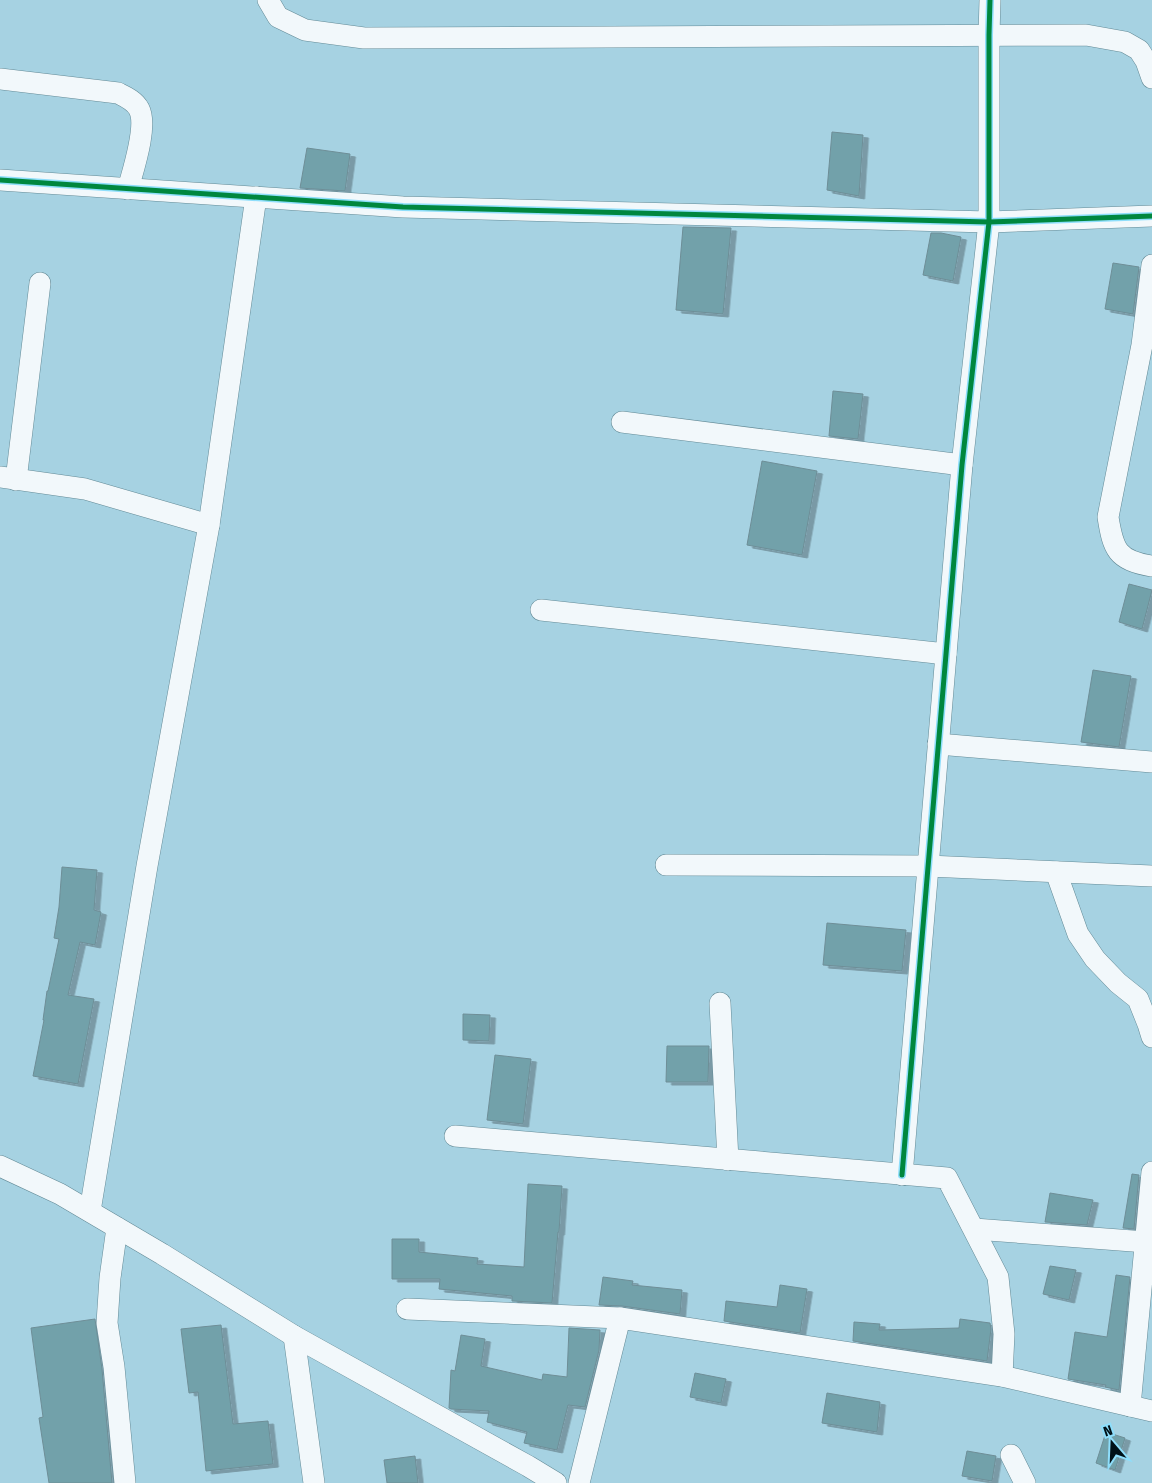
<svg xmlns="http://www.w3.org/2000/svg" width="1152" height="1483" viewBox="0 0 1152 1483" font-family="'Fira Sans Condensed',sans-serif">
<defs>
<filter id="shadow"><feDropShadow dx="5.5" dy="3" stdDeviation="0" flood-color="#0004"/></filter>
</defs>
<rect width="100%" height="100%" fill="#a6d2e2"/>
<!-- building -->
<g fill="#72a1aa" stroke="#6e8e97" filter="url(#shadow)">
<path d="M 832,132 L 863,135 L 859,196 L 827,190 Z"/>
<path d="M 307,148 L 350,154 L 345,191 L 300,188 Z"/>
<path d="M 683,227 L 731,228 L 723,314 L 676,310 Z"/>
<path d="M 931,233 L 941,233 L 961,237 L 953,281 L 923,275 Z"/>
<path d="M 1113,263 L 1139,267 L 1133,314 L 1105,309 Z"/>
<path d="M 833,391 L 863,394 L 858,439 L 829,436 Z"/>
<path d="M 762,461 L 817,471 L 802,555 L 747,545 Z"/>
<path d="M 1129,584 L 1152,590 L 1142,629 L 1119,622 Z"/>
<path d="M 1093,670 L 1131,676 L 1119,747 L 1081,742 Z"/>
<path d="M 62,867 L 97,870 L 94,910 L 101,912 L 95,945 L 80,942 L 68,995 L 94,999 L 78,1084 L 33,1076 L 44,1020 L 43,1020 L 47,991 L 48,991 L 59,939 L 54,938 L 59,907 Z"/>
<path d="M 827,923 L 906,930 L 902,971 L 823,965 Z"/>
<path d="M 463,1014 L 490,1015 L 489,1041 L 463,1040 Z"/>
<path d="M 667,1046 L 709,1046 L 708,1082 L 666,1082 Z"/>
<path d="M 495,1055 L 531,1059 L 523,1124 L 487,1120 Z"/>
<path d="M 1132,1174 L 1139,1175 L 1134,1229 L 1123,1228 Z"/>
<path d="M 528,1184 L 562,1186 L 559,1232 L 558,1232 L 552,1303 L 512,1301 L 512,1296 L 439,1289 L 440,1279 L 392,1279 L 392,1239 L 419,1239 L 419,1252 L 478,1258 L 477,1264 L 524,1267 Z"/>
<path d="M 1050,1193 L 1093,1200 L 1087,1225 L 1045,1222 Z"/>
<path d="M 1050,1266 L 1076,1270 L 1069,1300 L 1043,1294 Z"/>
<path d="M 1116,1275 L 1130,1277 L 1119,1390 L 1105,1387 L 1106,1385 L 1068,1379 L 1075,1332 L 1107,1337 Z"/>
<path d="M 603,1277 L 633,1281 L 632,1285 L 682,1290 L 680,1314 L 622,1306 L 599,1305 Z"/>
<path d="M 780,1285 L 807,1289 L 800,1333 L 724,1321 L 726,1301 L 777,1307 Z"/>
<path d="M 95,1319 L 102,1369 L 112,1483 L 49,1483 L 39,1418 L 43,1417 L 31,1328 Z"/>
<path d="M 960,1319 L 990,1323 L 991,1329 L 987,1361 L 853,1341 L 854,1322 L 880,1324 L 879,1330 L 959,1328 Z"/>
<path d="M 221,1325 L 233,1424 L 268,1421 L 273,1464 L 206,1471 L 198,1392 L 189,1393 L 181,1329 Z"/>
<path d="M 569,1328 L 600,1330 L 599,1350 L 585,1407 L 568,1405 L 557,1450 L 524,1443 L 527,1432 L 487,1422 L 489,1411 L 451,1409 L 449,1408 L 451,1370 L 455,1371 L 461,1335 L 485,1339 L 481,1366 L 542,1380 L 543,1374 L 567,1377 Z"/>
<path d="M 695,1373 L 726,1379 L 721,1403 L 690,1397 Z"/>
<path d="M 827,1393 L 880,1402 L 877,1432 L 822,1423 Z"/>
<path d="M 1106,1432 L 1125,1438 L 1115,1470 L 1096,1463 Z"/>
<path d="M 967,1451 L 996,1456 L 992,1481 L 962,1476 Z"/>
<path d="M 415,1456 L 418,1483 L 387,1483 L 384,1460 Z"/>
</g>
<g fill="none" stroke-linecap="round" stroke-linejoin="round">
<defs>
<g id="street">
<path d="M 268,0 L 278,17 L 305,30 L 364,38 L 1086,35 L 1125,42 L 1139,50 L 1146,61 L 1152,78"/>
<path d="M 0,79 L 118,93 C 126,97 135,101 139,109 C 148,126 133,170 128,189"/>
<path d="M 0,180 L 403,207 L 989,222 L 1152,216"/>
<path d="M 1152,265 L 1142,345 L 1108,517 C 1113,549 1117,561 1152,566"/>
<path d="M 622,422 L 962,465"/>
<path d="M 0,477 L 85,489 L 209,525"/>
<path d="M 16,480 L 40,283"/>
<path d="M 541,610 L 946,654"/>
<path d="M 938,744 L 1152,762"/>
<path d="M 666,865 L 928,866 L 1152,876"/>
<path d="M 1056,872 L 1078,934 L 1095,959 L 1118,983 L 1138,999 L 1148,1024 L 1152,1037"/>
<path d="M 720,1003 L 728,1160"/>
<path d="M 455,1136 L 947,1178 L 998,1277 L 1004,1334 L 1002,1376"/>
<path d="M 0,1166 L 60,1194 L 162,1254 L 294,1336 L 528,1466 L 556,1483"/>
<path d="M 902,1175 L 962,465 L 989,222 L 989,35 L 990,0"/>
<path d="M 90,1211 L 147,866 L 209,525 L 256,197"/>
<path d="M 117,1228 L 110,1278 L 107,1323 L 114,1367 L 125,1483"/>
<path d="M 974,1229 L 1146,1242"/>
<path d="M 407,1309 L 620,1318 L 1002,1376 L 1152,1411"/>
<path d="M 294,1336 L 314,1483"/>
<path d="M 1130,1406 L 1152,1172"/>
<path d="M 1011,1455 L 1025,1483"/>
<path d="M 579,1483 L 620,1318"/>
</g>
</defs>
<!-- street casing -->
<use href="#street" stroke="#638a96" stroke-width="22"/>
<!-- street -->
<use href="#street" stroke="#f2f8fb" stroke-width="21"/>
<defs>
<g id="cycleway">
<path d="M 0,180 L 403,207 L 989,222 L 1152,216"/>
<path d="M 902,1175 L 962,465 L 989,222 L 989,35 L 990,0"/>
</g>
</defs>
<!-- cycleway casing -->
<use href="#cycleway" stroke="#8edefb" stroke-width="8"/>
<!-- cycleway -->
<use href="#cycleway" stroke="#00873e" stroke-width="5"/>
</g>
<!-- north arrow -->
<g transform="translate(1112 1443) rotate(341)" stroke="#8edefb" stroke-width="4" paint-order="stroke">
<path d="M0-4L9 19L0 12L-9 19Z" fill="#001118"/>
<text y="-8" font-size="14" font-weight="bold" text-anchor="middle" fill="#001118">N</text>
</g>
</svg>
